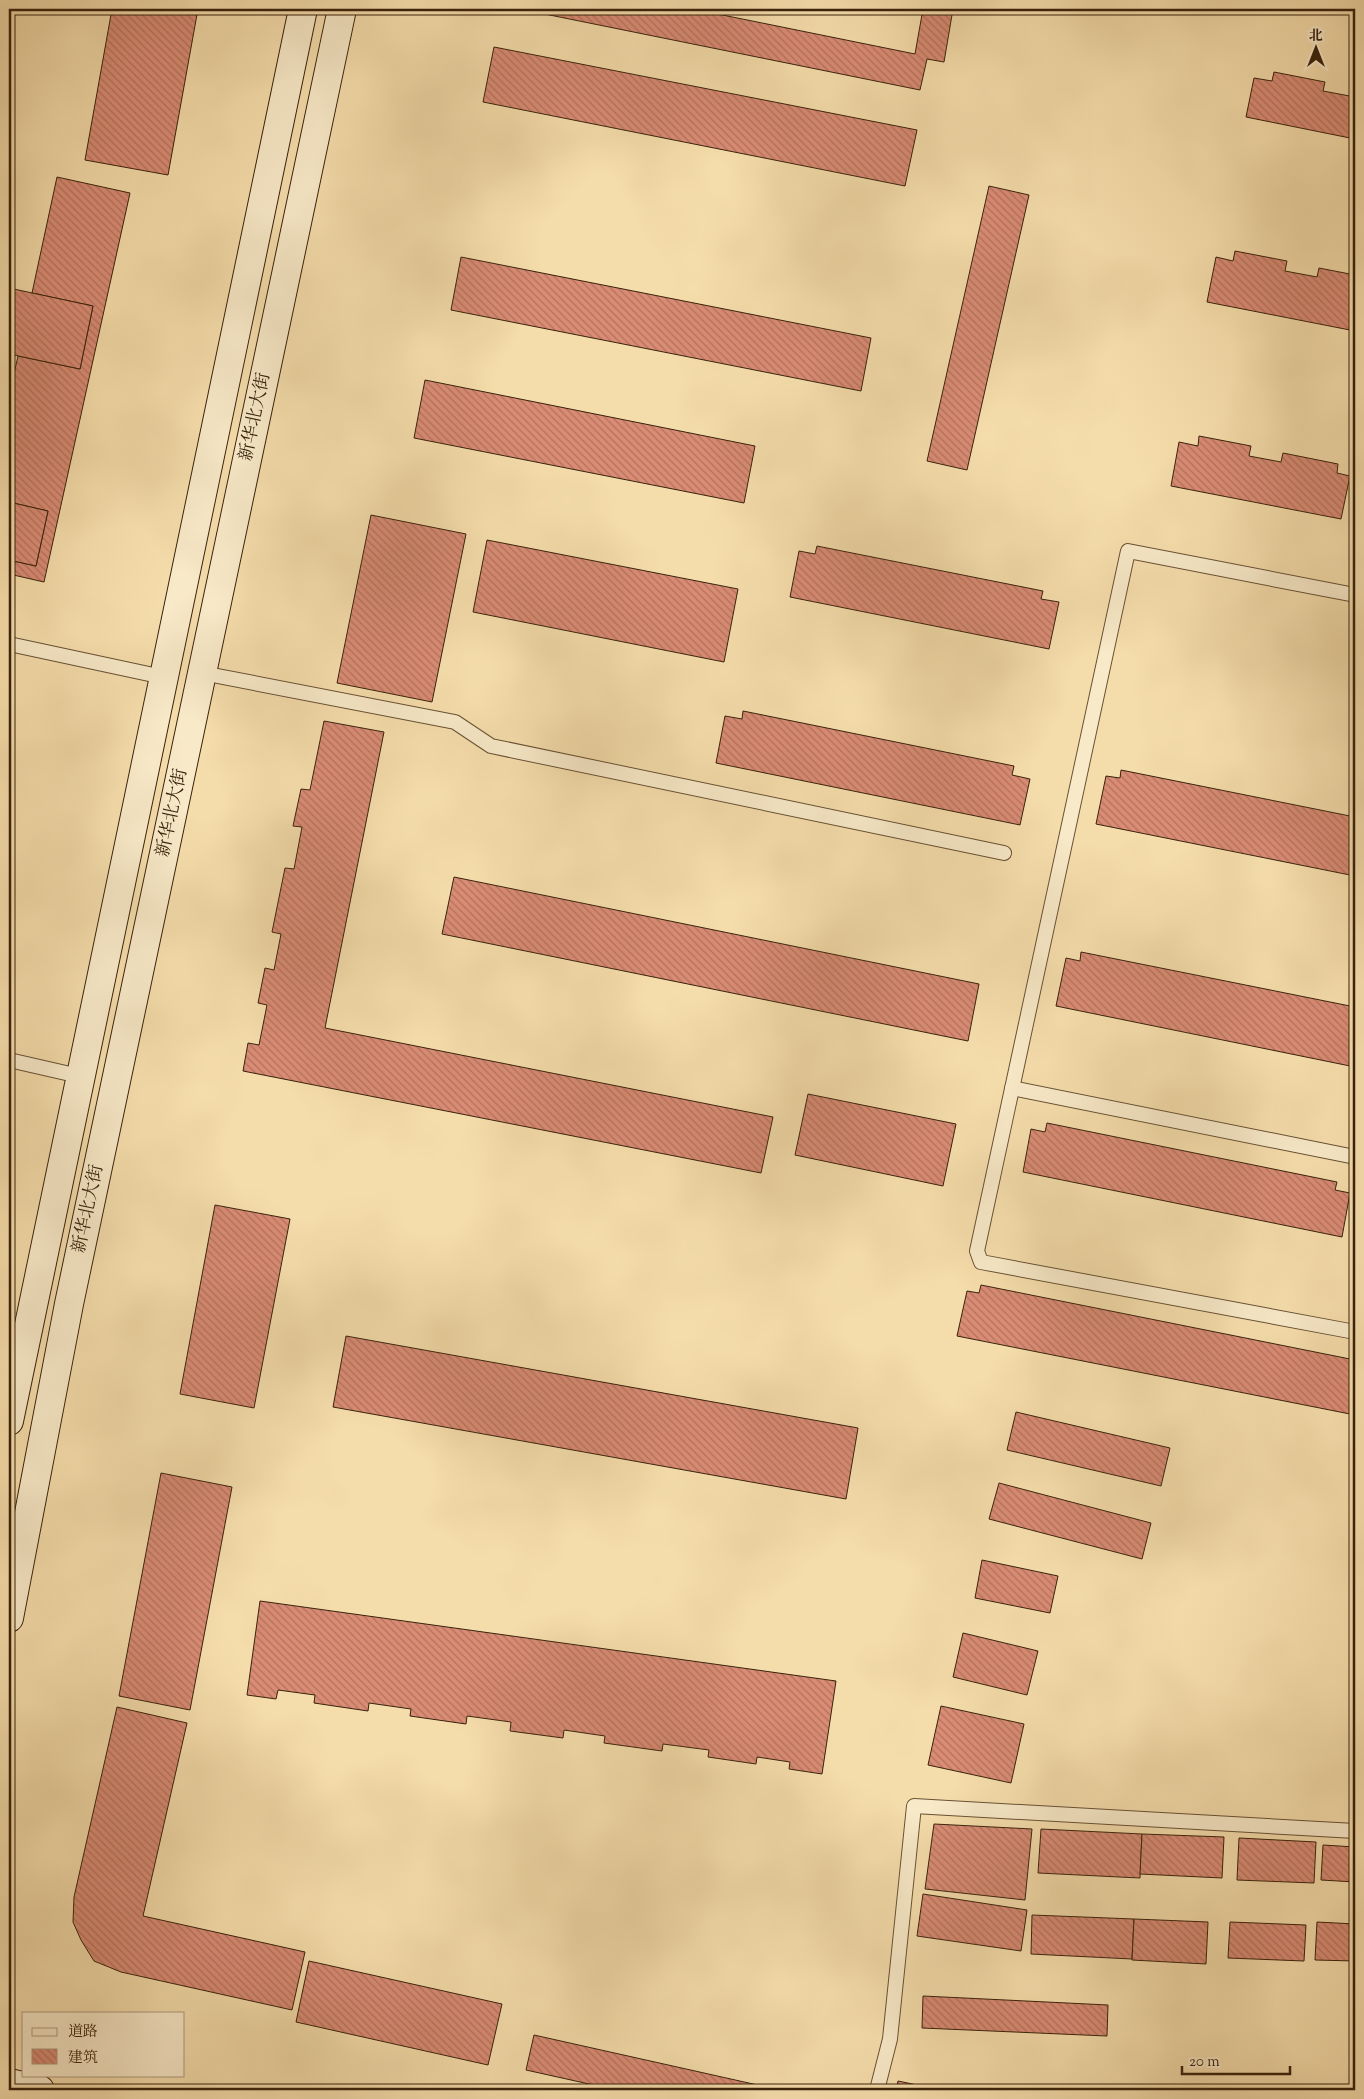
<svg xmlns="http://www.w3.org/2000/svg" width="1364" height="2099" viewBox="0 0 1364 2099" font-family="'Sorts Mill Goudy','Noto Serif SC',serif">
<defs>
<pattern id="building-back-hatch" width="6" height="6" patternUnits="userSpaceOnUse" patternTransform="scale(1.25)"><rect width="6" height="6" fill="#da8c75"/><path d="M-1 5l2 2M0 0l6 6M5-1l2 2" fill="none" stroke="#b2725e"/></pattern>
</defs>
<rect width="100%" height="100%" fill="#f5ddab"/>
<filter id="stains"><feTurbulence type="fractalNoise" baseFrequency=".004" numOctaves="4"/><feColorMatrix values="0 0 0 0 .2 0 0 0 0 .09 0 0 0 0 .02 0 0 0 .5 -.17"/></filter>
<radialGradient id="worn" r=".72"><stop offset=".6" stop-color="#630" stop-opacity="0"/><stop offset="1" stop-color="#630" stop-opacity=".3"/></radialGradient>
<!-- building -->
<g fill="url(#building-back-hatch)" stroke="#39220c">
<path d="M 112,9 L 198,9 L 168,175 L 85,160 Z"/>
<path d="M 520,9 L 693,9 L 915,54 L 923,9 L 953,9 L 944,62 L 927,59 L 920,90 Z"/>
<path d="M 494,47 L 917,130 L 905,186 L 483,102 Z"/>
<path d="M 1274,72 L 1325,82 L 1323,91 L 1355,97 L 1355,139 L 1246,117 L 1254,78 L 1272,81 Z"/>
<path d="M 57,177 L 130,193 L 44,582 L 9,574 L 9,560 L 36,566 L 48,511 L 9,502 L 9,396 L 18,356 L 80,369 L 93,306 L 32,293 Z"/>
<path d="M 989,186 L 1029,195 L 967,470 L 927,461 Z"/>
<path d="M 1235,251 L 1287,261 L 1285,271 L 1317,277 L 1319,268 L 1355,275 L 1355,331 L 1207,302 L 1216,257 L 1233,261 Z"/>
<path d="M 461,257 L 871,338 L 861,391 L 451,310 Z"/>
<path d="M 9,288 L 93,306 L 80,369 L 9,354 Z"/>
<path d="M 425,380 L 755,446 L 744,503 L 414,438 Z"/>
<path d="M 1199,436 L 1251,446 L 1249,456 L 1281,462 L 1283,453 L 1338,464 L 1337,473 L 1350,476 L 1341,519 L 1171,486 L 1179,442 L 1198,446 Z"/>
<path d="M 9,502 L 48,511 L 36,566 L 9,560 Z"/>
<path d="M 371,515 L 466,534 L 432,702 L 337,683 Z"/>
<path d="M 487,540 L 738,589 L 724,662 L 473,612 Z"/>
<path d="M 817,546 L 1043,591 L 1041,599 L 1059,602 L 1049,649 L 790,597 L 799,551 L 815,554 Z"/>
<path d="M 743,711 L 1014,766 L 1012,775 L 1030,779 L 1020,825 L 716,763 L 725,716 L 742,719 Z"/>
<path d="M 9,719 L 12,720 L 9,736 Z"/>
<path d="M 324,721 L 384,732 L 325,1028 L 773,1117 L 761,1173 L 243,1071 L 248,1043 L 259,1045 L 267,1005 L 258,1003 L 265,968 L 274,970 L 281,934 L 272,932 L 285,868 L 294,869 L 302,827 L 293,826 L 301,789 L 310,790 Z"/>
<path d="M 1121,770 L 1355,817 L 1355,876 L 1096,824 L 1106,776 L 1120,778 Z"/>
<path d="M 454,877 L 979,984 L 968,1041 L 442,934 Z"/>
<path d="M 1081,952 L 1355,1007 L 1355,1067 L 1056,1006 L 1066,958 L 1080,961 Z"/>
<path d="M 808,1094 L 956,1124 L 943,1186 L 795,1155 Z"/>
<path d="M 1047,1123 L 1337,1182 L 1335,1190 L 1350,1193 L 1342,1237 L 1023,1172 L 1031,1129 L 1045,1132 Z"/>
<path d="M 215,1205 L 290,1219 L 254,1408 L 180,1394 Z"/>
<path d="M 981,1285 L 1355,1360 L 1355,1415 L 957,1336 L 967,1291 L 979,1293 Z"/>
<path d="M 346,1336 L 858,1428 L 846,1499 L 333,1407 Z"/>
<path d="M 1016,1412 L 1170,1448 L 1161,1486 L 1007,1450 Z"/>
<path d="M 161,1473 L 232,1487 L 190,1710 L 119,1696 Z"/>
<path d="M 999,1483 L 1151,1523 L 1142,1559 L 989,1519 Z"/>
<path d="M 982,1560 L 1058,1576 L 1050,1613 L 975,1598 Z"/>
<path d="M 260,1601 L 836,1681 L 822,1774 L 789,1769 L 790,1762 L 757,1757 L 756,1764 L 708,1757 L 709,1750 L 663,1744 L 662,1751 L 604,1743 L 605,1736 L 564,1730 L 563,1738 L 510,1731 L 511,1722 L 467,1716 L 466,1724 L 410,1716 L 411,1709 L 369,1703 L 368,1711 L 314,1703 L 315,1695 L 278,1690 L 276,1699 L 247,1695 Z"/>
<path d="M 963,1633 L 1038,1651 L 1027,1695 L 953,1677 Z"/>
<path d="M 941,1706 L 1024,1724 L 1011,1783 L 928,1765 Z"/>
<path d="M 117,1707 L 187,1723 L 143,1916 L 305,1952 L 292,2010 L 121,1972 L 94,1961 L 81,1940 L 73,1922 L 74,1897 Z"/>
<path d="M 934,1824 L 1032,1829 L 1025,1900 L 925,1889 Z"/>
<path d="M 1041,1829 L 1142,1834 L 1140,1878 L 1038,1873 Z"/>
<path d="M 1142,1834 L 1224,1837 L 1222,1878 L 1140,1874 Z"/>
<path d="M 1239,1838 L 1316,1842 L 1314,1883 L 1237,1880 Z"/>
<path d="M 1323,1845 L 1355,1847 L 1355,1882 L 1321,1880 Z"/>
<path d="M 923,1894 L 1027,1910 L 1021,1951 L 917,1936 Z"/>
<path d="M 1032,1915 L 1134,1919 L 1132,1959 L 1031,1954 Z"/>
<path d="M 1134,1919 L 1208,1922 L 1206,1964 L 1132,1960 Z"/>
<path d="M 1230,1922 L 1306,1925 L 1304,1961 L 1228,1958 Z"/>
<path d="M 1317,1922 L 1355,1924 L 1355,1961 L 1315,1960 Z"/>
<path d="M 309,1961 L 502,2004 L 488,2065 L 296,2022 Z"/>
<path d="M 923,1996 L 1108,2005 L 1107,2036 L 922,2028 Z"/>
<path d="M 534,2035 L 780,2090 L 616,2090 L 526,2070 Z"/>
<path d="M 898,2081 L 941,2090 L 896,2090 Z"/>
</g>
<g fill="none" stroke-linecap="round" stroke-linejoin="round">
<defs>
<g id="service">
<path d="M 1355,595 L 1128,551 L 977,1251 L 981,1262 L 1355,1332"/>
<path d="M 9,644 L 163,677"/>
<path d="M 202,673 L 455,722 L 491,746 L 1004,853"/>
<path d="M 9,1060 L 79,1076"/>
<path d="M 1012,1088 L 1355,1157"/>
<path d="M 877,2090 L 890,2039 L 914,1806 L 1355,1831"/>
</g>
<g id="secondary">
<path d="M 9,1421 L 303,9"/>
<path d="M 9,1618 L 69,1304 L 342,9"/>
<path d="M 9,2083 L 40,2090"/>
</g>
</defs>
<!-- service casing -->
<use href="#service" stroke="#685134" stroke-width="16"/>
<!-- secondary casing -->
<use href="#secondary" stroke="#39220c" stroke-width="30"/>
<!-- service -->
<use href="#service" stroke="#f8e9c8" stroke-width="14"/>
<!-- secondary -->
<use href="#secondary" stroke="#f8e9c8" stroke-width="28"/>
</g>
<g text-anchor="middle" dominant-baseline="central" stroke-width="5" stroke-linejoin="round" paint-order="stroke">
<!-- street labels -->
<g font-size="18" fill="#39220c" stroke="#f8e9c8">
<text transform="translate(256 417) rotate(-78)">新华北大街</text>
<text transform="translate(173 813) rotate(-78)">新华北大街</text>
<text transform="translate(89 1209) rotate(-78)">新华北大街</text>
</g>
</g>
<!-- margin -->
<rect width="1364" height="2099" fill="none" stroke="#f5ddab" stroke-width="30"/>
<rect x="10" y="10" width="1344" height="2079" fill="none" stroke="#39220c" stroke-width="2.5"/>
<rect x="15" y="15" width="1334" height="2069" fill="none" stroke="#39220c"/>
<!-- legend -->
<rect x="22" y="2012" width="162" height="65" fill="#f8e9c8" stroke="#ac997d"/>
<rect x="32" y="2028" width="25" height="8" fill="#f8e9c8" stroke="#ac997d"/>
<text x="68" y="2036" font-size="15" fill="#39220c">道路</text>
<rect x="32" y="2049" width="25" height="15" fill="url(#building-back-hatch)" stroke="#ac997d"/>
<text x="68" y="2062" font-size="15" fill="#39220c">建筑</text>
<!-- north arrow -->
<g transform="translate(1316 48)" stroke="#f8e9c8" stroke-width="4" paint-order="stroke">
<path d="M0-4L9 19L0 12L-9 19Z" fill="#39220c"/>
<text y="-8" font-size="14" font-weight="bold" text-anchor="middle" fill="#39220c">北</text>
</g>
<!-- scale -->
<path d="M1182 2066v8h108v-8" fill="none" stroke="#39220c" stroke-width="2.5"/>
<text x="1189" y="2066" font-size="15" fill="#39220c" stroke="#f8e9c8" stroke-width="4" paint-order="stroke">20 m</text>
<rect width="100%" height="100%" filter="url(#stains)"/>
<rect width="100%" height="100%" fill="url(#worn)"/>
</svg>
